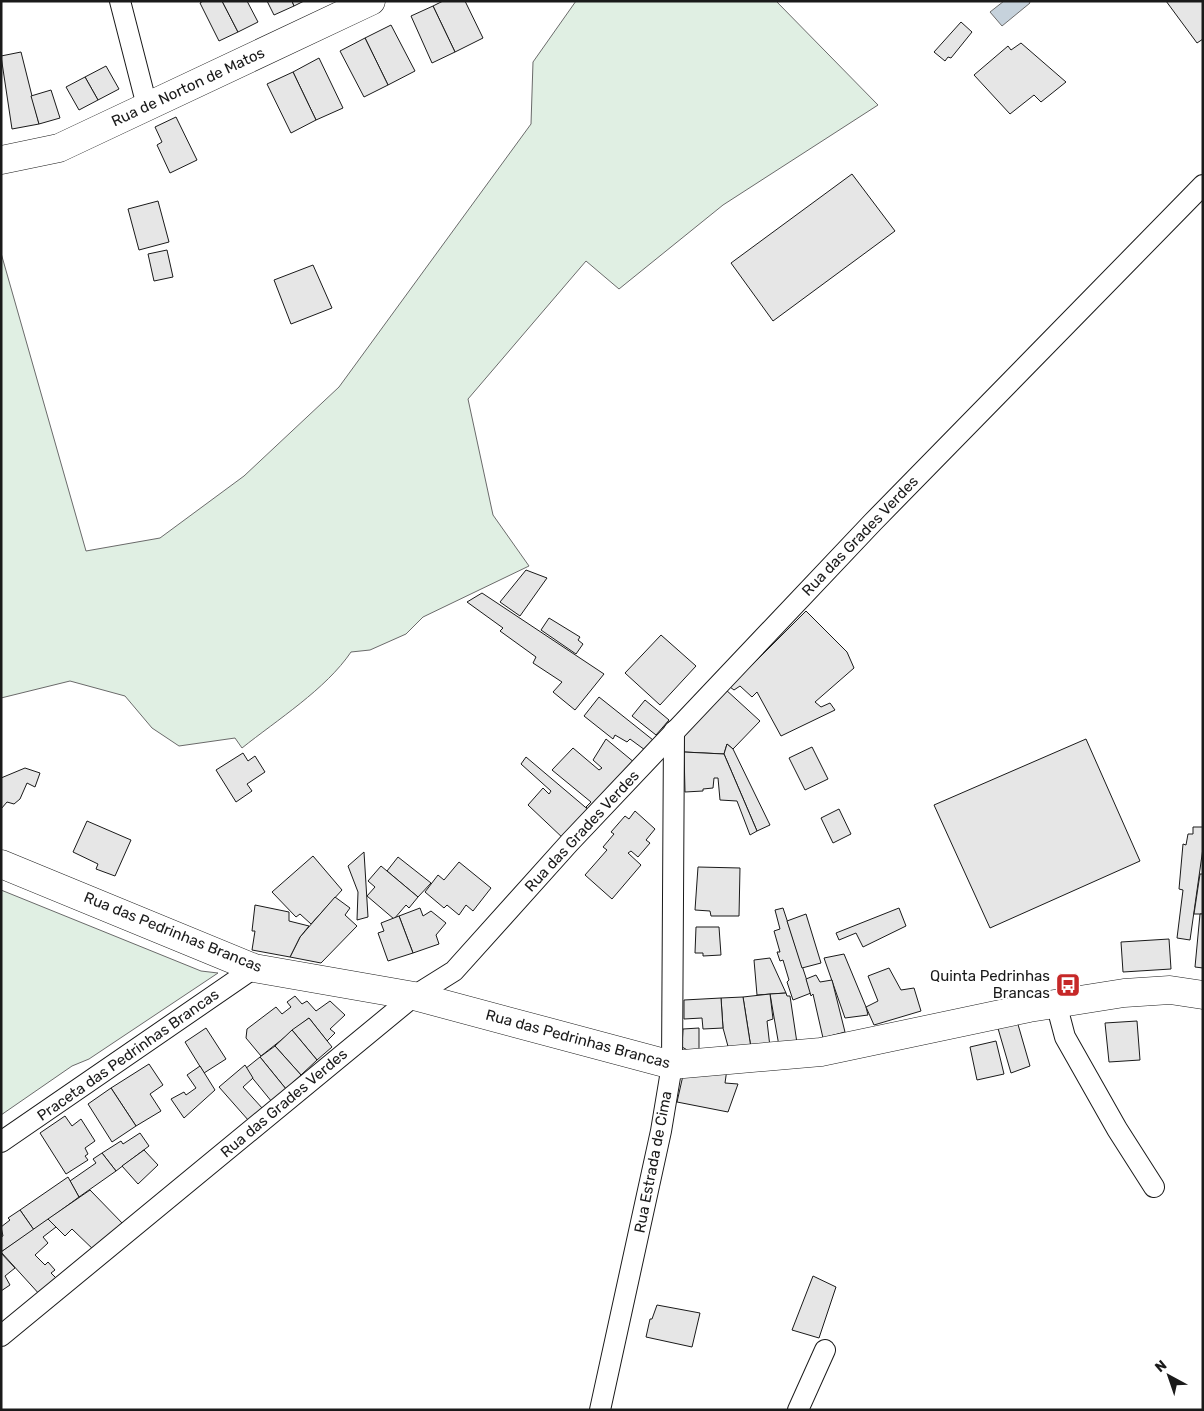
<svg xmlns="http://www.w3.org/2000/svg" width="1204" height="1411" viewBox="0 0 1204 1411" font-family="Rubik,sans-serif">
<rect width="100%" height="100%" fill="#fff"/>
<!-- green -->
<g fill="#e0efe3" stroke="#6a6a6a">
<path d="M 576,1 L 776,1 L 878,105 L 723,205 L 619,289 L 586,261 L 468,399 L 493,515 L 529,566 L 423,617 L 406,634 L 370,650 L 351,652 C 326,689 277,720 242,748 L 235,738 L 179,746 L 152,728 L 125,696 L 70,681 L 1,698 L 1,253 L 86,551 L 160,538 L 244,476 L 339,387 L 531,124 L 533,62 Z"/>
<path d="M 1,890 L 201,971 L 218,973 L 89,1059 L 72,1066 L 1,1115 Z"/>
</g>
<!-- water -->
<path fill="#c6d2dc" stroke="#6a6a6a" d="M 1004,1 L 1029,1 L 1030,3 L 1002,26 L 990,12 Z"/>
<!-- building -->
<g fill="#e6e6e6" stroke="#1a1a1a">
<path d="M 203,1 L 222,1 L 238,32 L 219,41 L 200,3 Z"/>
<path d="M 222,1 L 247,1 L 258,22 L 238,32 Z"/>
<path d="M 267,1 L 292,1 L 294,6 L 274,15 Z"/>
<path d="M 292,1 L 304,1 L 294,6 Z"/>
<path d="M 443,1 L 465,1 L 483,38 L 455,52 L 433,6 Z"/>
<path d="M 1166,1 L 1203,1 L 1203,39 L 1197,43 Z"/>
<path d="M 433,6 L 455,52 L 432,63 L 411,16 Z"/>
<path d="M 961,22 L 972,32 L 951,58 L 948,57 L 945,61 L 934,52 Z"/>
<path d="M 391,25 L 415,71 L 388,85 L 365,38 Z"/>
<path d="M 365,38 L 388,85 L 364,97 L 340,51 Z"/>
<path d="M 1021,43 L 1066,82 L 1041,102 L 1034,95 L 1010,114 L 974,75 L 1008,46 L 1011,50 Z"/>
<path d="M 21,52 L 39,124 L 12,129 L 1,56 Z"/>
<path d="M 319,58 L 343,108 L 316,120 L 293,72 Z"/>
<path d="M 106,66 L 119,89 L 98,100 L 85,77 Z"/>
<path d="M 293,72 L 316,120 L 291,133 L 267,84 Z"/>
<path d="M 85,77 L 98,100 L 79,110 L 66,87 Z"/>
<path d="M 51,90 L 60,118 L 39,124 L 31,96 Z"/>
<path d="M 176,117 L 197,160 L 170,173 L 157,145 L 162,142 L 155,127 Z"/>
<path d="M 852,174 L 895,231 L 773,321 L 731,263 Z"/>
<path d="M 158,201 L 169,242 L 139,250 L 128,209 Z"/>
<path d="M 167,250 L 173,277 L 154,281 L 148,254 Z"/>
<path d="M 313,265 L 332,308 L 291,324 L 274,280 Z"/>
<path d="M 526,570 L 547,578 L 520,616 L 500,602 Z"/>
<path d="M 482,593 L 604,674 L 575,710 L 553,692 L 562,682 L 533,663 L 536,657 L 500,631 L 503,628 L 467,602 Z"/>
<path d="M 806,611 L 847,652 L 854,668 L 815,702 L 821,707 L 830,703 L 835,710 L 781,736 L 757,692 L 752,697 L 740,686 L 734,690 L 730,687 Z"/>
<path d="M 549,618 L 580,637 L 578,640 L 583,644 L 576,654 L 541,630 Z"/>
<path d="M 661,635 L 696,666 L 660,705 L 625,673 Z"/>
<path d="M 725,689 L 760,721 L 733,749 L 727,744 L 724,754 L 684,752 L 684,731 Z"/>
<path d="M 599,697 L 653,740 L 645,750 L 630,739 L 627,742 L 615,735 L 613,739 L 584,716 Z"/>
<path d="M 645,700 L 669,720 L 656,735 L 632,716 Z"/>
<path d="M 606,739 L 635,763 L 591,812 L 586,807 L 591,802 L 552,770 L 573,748 L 599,770 L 602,768 L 593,760 Z"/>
<path d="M 1086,739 L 1140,861 L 990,928 L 934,805 Z"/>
<path d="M 727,744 L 733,749 L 770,825 L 757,831 L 724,754 Z"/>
<path d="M 812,747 L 828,779 L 805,790 L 789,758 Z"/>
<path d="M 684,752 L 724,754 L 757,831 L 750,835 L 737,801 L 720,800 L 718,778 L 714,778 L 713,788 L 703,789 L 703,791 L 685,792 Z"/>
<path d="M 243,753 L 248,761 L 255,756 L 265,772 L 247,784 L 252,791 L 236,802 L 216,770 Z"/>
<path d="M 526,757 L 591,812 L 565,840 L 528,805 L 543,788 L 549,794 L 551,791 L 521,764 Z"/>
<path d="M 25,768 L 40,773 L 35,787 L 27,783 L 20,799 L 14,804 L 7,802 L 1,809 L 1,778 Z"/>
<path d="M 839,809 L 851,834 L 833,843 L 821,818 Z"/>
<path d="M 635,811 L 655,829 L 646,840 L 650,843 L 638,857 L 631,851 L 628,853 L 641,865 L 612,899 L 585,875 L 607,850 L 603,847 L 614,834 L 611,832 L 625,816 L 629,819 Z"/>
<path d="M 87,821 L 131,840 L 115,876 L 96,869 L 98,864 L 73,852 Z"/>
<path d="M 1193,827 L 1203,827 L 1203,848 L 1190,940 L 1177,938 L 1183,890 L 1179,889 L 1183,844 L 1186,845 L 1188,834 L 1193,834 Z"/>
<path d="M 364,852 L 368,917 L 357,920 L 358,892 L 348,866 Z"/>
<path d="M 313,856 L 342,890 L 311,924 L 300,914 L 296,917 L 272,892 Z"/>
<path d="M 398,857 L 431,883 L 418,897 L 387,871 Z"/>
<path d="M 459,862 L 491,888 L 473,911 L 466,905 L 459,915 L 447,905 L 444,908 L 425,892 L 438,875 L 444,880 Z"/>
<path d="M 381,866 L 418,897 L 409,908 L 406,905 L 394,919 L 367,896 L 375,887 L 368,881 Z"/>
<path d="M 698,867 L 740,868 L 739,916 L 711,916 L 710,911 L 695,910 Z"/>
<path d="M 1200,874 L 1203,874 L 1203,914 L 1194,914 Z"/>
<path d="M 335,897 L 350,908 L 345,915 L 357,926 L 321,963 L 290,957 L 300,937 Z"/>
<path d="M 255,905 L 289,912 L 289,921 L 309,926 L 300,937 L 290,957 L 252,950 L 255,931 L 252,931 Z"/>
<path d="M 420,908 L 423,916 L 431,911 L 446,923 L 436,935 L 439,944 L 413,953 L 399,916 Z"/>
<path d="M 783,908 L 811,993 L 793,1000 L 787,982 L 789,980 L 783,960 L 780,961 L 777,952 L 780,952 L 774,931 L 780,929 L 775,910 Z"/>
<path d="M 899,908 L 906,926 L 863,947 L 856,933 L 839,940 L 836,933 Z"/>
<path d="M 806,914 L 821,963 L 802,968 L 787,921 Z"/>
<path d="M 1200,914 L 1203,914 L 1203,968 L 1195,967 Z"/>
<path d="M 399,916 L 413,953 L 388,961 L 378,933 L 384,931 L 381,923 Z"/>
<path d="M 696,927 L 719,927 L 721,955 L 703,956 L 703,953 L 695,953 Z"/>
<path d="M 1169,939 L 1171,969 L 1123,972 L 1121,942 Z"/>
<path d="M 844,954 L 866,1007 L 868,1015 L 845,1018 L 824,958 Z"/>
<path d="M 770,958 L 786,993 L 757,995 L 754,960 Z"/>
<path d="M 889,968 L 901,990 L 914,988 L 921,1011 L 874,1025 L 866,1007 L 878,1001 L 868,976 Z"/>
<path d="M 816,975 L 820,982 L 832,980 L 845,1032 L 823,1038 L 813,994 L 811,996 L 806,979 Z"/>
<path d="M 786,993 L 787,996 L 790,996 L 797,1043 L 779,1046 L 770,994 Z"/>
<path d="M 770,994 L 773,1019 L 767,1021 L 770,1047 L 751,1048 L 743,997 Z"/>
<path d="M 295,996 L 302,1004 L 307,1001 L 316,1011 L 330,1001 L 345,1015 L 330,1029 L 335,1033 L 327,1041 L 309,1018 L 261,1056 L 246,1038 L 247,1029 L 276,1007 L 282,1014 L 291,1007 L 287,1002 Z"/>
<path d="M 743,997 L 751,1048 L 729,1050 L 723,1028 L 721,998 Z"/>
<path d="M 721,998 L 723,1028 L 703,1029 L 702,1018 L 684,1019 L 684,1000 Z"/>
<path d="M 309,1018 L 332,1047 L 317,1060 L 292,1030 Z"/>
<path d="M 1017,1021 L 1030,1066 L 1011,1073 L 997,1025 Z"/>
<path d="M 1137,1021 L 1140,1060 L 1109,1062 L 1105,1023 Z"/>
<path d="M 206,1028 L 226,1059 L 204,1073 L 185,1042 Z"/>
<path d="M 699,1028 L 699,1051 L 691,1052 L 682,1047 L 683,1029 Z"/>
<path d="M 292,1030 L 317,1060 L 301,1075 L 275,1046 Z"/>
<path d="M 996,1041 L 1004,1074 L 977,1080 L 970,1047 Z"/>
<path d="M 275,1046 L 301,1075 L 286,1089 L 260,1057 Z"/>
<path d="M 260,1057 L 286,1089 L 272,1102 L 245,1069 Z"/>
<path d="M 149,1064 L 163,1085 L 150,1094 L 161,1111 L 136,1126 L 111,1088 Z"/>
<path d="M 245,1065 L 253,1078 L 243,1087 L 263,1109 L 249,1121 L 219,1087 Z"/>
<path d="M 200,1066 L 215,1090 L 184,1118 L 171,1099 L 184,1092 L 186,1095 L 196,1088 L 187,1075 Z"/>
<path d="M 727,1069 L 725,1083 L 738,1084 L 728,1112 L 677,1102 L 684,1071 Z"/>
<path d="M 111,1088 L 136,1126 L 112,1142 L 88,1104 Z"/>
<path d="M 65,1116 L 72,1126 L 81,1119 L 95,1141 L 85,1148 L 88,1154 L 85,1156 L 88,1160 L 66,1174 L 40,1133 Z"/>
<path d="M 140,1133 L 149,1146 L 116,1171 L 102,1153 L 121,1141 L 123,1144 Z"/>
<path d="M 144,1150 L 158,1165 L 138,1184 L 122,1166 Z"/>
<path d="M 102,1153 L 116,1171 L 79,1197 L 70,1181 L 96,1163 L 93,1159 Z"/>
<path d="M 68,1177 L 79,1197 L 34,1230 L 20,1210 Z"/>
<path d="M 90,1190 L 125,1226 L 97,1253 L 72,1229 L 65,1236 L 48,1219 Z"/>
<path d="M 20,1210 L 34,1230 L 1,1252 L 1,1237 L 3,1236 L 1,1227 L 10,1220 L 8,1218 Z"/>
<path d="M 48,1219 L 56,1227 L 43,1237 L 48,1243 L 35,1255 L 45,1265 L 48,1262 L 55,1270 L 51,1273 L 58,1280 L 41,1296 L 1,1252 Z"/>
<path d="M 1,1253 L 15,1268 L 5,1276 L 10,1285 L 1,1291 Z"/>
<path d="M 813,1276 L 836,1287 L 819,1338 L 792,1330 Z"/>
<path d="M 657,1305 L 700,1313 L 692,1347 L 646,1337 L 650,1319 L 652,1319 Z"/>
</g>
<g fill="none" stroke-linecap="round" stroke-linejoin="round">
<defs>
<g id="street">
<path d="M 120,1 L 147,106"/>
<path d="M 1056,1003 L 1065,1037 L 1117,1129 L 1154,1187"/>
<path d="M 1,1142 L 254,968"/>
<path d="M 1,1336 L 414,996 L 454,971 L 570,842 L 873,522 L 1203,185"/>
<path d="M 600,1410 L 661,1131 L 672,1065 L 674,731"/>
<path d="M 798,1410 L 825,1350"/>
</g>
<g id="secondary">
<path d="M 1,160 L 59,148 L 371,1"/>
<path d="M 1,864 L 254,968 L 414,996 L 672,1065 L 821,1052 L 1029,1008 L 1124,993 L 1170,990 L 1203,995"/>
</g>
</defs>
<!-- street casing -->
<use href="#street" stroke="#1a1a1a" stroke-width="22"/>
<!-- secondary casing -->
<use href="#secondary" stroke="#1a1a1a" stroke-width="29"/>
<!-- street -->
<use href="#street" stroke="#fff" stroke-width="20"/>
<!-- secondary -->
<use href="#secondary" stroke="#fff" stroke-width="28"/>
</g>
<!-- icons -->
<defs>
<symbol id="bus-square" viewBox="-11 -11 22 22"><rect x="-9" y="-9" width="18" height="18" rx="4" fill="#c62828" stroke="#fff"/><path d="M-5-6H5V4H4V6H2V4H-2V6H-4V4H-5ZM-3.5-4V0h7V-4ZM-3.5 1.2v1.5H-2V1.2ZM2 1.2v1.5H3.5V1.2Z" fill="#fff"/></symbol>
</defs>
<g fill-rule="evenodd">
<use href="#bus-square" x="1054" y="971" width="28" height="28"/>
</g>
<g text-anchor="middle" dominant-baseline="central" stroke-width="4" stroke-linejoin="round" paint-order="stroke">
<!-- street labels -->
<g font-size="15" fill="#1a1a1a" stroke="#fff">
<text transform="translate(188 87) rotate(-25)">Rua de Norton de Matos</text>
<text transform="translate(860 536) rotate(-46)">Rua das Grades Verdes</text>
<text transform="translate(582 831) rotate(-47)">Rua das Grades Verdes</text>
<text transform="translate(173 932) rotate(22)">Rua das Pedrinhas Brancas</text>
<text transform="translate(578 1039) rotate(15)">Rua das Pedrinhas Brancas</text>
<text transform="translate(128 1055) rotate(-35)">Praceta das Pedrinhas Brancas</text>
<text transform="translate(284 1103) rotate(-40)">Rua das Grades Verdes</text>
<text transform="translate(653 1162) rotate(-79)">Rua Estrada de Cima</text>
</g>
<!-- poi labels -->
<g font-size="15" fill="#1a1a1a" stroke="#fff" text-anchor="end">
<text x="1050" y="976">Quinta Pedrinhas<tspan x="1050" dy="17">Brancas</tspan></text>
</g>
</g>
<!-- border -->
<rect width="1204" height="1411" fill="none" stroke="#1a1a1a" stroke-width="5"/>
<!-- north arrow -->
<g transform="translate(1169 1376) rotate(320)" stroke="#ffffff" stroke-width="4" paint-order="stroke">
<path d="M0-4L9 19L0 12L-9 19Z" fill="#1a1a1a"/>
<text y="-8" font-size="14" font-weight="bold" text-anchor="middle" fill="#1a1a1a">N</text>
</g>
</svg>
